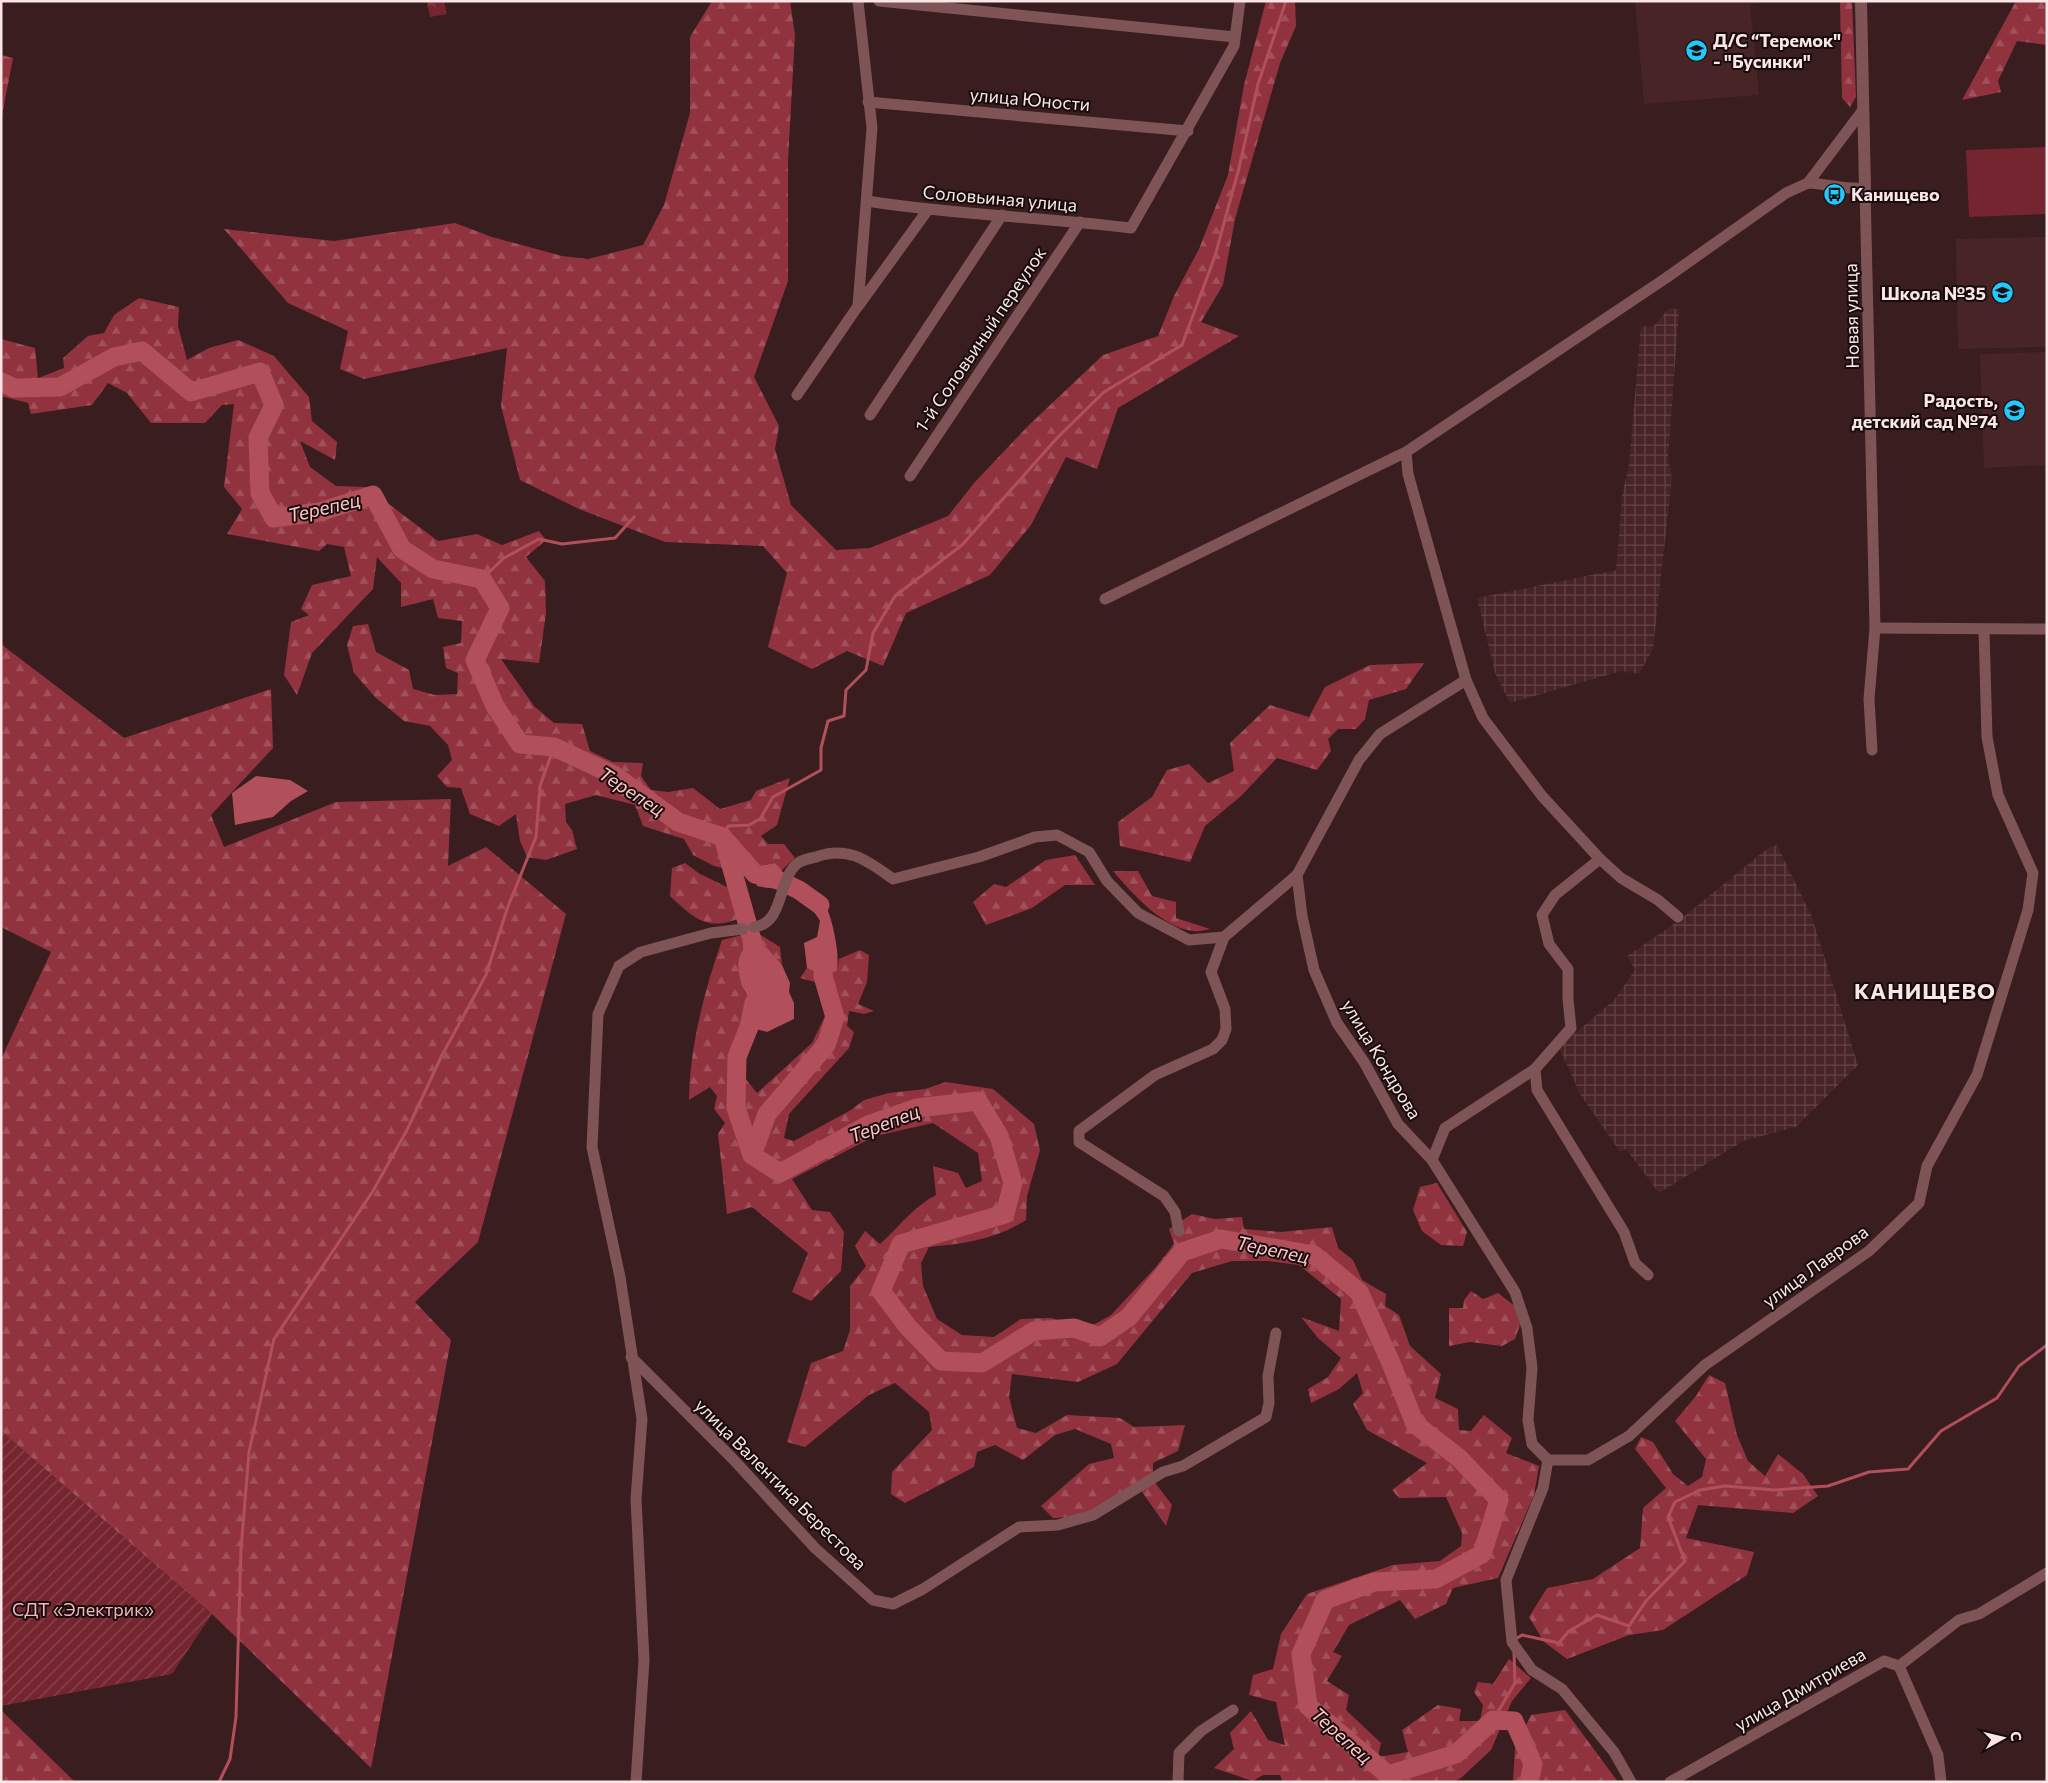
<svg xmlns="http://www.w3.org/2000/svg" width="2048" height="1783" viewBox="0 0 2048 1783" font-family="Commissioner,sans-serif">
<defs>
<pattern id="industrial-grid" width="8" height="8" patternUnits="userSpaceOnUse" patternTransform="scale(1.25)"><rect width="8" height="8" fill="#482426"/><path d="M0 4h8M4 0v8" fill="none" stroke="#634446"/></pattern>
<pattern id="forest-firs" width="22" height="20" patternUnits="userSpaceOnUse" patternTransform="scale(1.25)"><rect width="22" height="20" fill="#91333f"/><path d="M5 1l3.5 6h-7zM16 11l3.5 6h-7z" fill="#a1515b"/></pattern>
<pattern id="park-crowns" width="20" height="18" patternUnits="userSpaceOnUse" patternTransform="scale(1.25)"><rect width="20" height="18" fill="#752530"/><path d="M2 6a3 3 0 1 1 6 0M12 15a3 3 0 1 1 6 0" fill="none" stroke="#8a454e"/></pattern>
<pattern id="garden-furrows" width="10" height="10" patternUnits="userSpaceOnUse" patternTransform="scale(1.25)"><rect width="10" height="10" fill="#752530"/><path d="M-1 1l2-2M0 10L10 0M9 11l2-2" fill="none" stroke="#8a454e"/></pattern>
</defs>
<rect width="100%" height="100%" fill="#391d1f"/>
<!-- built -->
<g fill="#482426">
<path d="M 1635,1 L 1764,1 L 1750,5 L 1759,95 L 1644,104 Z"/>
<path d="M 2047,237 L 2047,347 L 1958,349 L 1956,239 Z"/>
<path d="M 2047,352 L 2047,465 L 1984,468 L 1980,354 Z"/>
</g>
<!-- industrial -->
<g fill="url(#industrial-grid)">
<path d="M 1669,308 L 1679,309 L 1668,459 L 1672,478 L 1653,649 L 1639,674 L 1621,671 L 1510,703 L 1495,673 L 1477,598 L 1616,570 L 1622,496 L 1629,464 L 1641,326 L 1653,327 Z"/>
<path d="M 1777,845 L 1812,917 L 1858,1065 L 1796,1127 L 1743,1141 L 1659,1193 L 1626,1149 L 1620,1152 L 1580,1094 L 1559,1047 L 1614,1000 L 1635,970 L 1627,956 L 1677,922 L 1768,848 Z"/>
</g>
<!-- forest -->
<g fill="url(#forest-firs)">
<path d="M 712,1 L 790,1 L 795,35 L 788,161 L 788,281 L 754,377 L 779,426 L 775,449 L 791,505 L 836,550 L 870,548 L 948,516 L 975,482 L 1028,426 L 1103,355 L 1158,336 L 1174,296 L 1199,249 L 1228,175 L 1244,85 L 1266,1 L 1295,1 L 1296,26 L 1280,63 L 1235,219 L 1223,285 L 1201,322 L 1239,336 L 1118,408 L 1097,469 L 1066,457 L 1031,525 L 990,575 L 906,613 L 883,666 L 847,651 L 812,669 L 768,647 L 787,573 L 763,546 L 665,542 L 579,509 L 520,480 L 501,406 L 507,348 L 364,379 L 340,369 L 348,331 L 288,303 L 224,229 L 334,241 L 455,223 L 492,237 L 562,256 L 588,259 L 643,245 L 664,205 L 690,113 L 690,37 Z"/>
<path d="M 1840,1 L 1852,1 L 1856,97 L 1850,107 L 1842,98 Z"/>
<path d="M 2016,1 L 2047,1 L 2047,45 L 2017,41 L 1998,81 L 2001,92 L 1962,100 Z"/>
<path d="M 1,55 L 13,58 L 1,121 Z"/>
<path d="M 139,298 L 179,307 L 178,326 L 187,360 L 209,348 L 238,340 L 274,356 L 309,397 L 312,421 L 337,442 L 335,460 L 300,441 L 310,467 L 336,486 L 366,487 L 438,541 L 477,534 L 502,545 L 539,531 L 546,540 L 526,557 L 545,581 L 546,613 L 539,663 L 501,659 L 534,706 L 554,723 L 582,724 L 590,751 L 613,762 L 643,763 L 641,776 L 651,790 L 668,792 L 693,788 L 720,809 L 751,800 L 756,791 L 790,778 L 777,825 L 761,836 L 768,844 L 784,844 L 795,858 L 782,870 L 775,863 L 760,866 L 743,873 L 714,866 L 693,855 L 684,839 L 643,826 L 635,805 L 596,795 L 565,804 L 566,822 L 572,830 L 577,849 L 546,860 L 527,857 L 520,841 L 516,814 L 499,826 L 470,814 L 461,788 L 447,787 L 437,776 L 452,760 L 448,745 L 430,726 L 404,721 L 375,697 L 354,673 L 347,645 L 353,626 L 368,624 L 376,652 L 409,670 L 413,689 L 435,695 L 457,694 L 458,673 L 446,668 L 443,647 L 461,643 L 462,621 L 438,618 L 433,599 L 401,607 L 401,583 L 377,557 L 373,589 L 312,653 L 297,695 L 284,675 L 291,622 L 309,615 L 301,609 L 312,585 L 351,576 L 344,547 L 327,544 L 319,551 L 227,534 L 242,509 L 224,487 L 234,404 L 222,405 L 205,423 L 151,423 L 127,393 L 108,383 L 92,405 L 31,414 L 28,403 L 1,396 L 1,339 L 35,348 L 38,378 L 64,368 L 63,358 L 88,336 L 104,333 L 114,315 Z"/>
<path d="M 1,644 L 124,738 L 271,689 L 273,748 L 211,815 L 224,847 L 336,802 L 451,799 L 448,866 L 486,847 L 566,914 L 478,1242 L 415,1302 L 451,1340 L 371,1768 L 212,1614 L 1,1431 L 1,1059 L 51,952 L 1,927 Z"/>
<path d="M 1424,663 L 1406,689 L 1369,700 L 1365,719 L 1356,729 L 1338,729 L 1328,739 L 1331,751 L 1317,770 L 1277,758 L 1241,796 L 1205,826 L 1190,862 L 1120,846 L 1118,822 L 1152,797 L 1167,770 L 1189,764 L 1208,783 L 1234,771 L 1230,743 L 1270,705 L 1309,717 L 1325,687 L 1370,665 Z"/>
<path d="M 1075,855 L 1095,885 L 1065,885 L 1032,908 L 986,925 L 973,902 L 994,884 L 1006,887 L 1046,860 Z"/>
<path d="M 685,863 L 700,874 L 750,898 L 752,913 C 711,932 701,925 670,896 L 672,868 Z"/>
<path d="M 1113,871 L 1138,871 L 1152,896 L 1176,902 L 1176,918 L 1210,929 C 1205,930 1199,932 1194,931 C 1162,928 1132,893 1113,871 Z"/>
<path d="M 759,934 L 780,947 L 782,965 L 769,951 L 742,986 L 747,996 L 743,1015 L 752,1036 L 744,1065 L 744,1077 L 757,1093 L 812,1043 L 825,1016 L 815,982 L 800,978 L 807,968 L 823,976 L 837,971 L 839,959 L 860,950 L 869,955 L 867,982 L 858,1004 L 874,1011 L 864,1014 L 849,1011 L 847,1026 L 854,1032 L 849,1048 L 789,1114 L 784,1138 L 794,1141 L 851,1110 L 864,1100 L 889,1093 L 925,1089 L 946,1082 L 993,1089 L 1034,1124 L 1040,1150 L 1027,1196 L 1026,1220 C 997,1239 963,1244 929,1247 L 921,1263 L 923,1286 L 937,1319 L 962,1335 L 994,1337 L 1021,1319 L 1051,1318 L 1068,1323 L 1095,1324 L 1111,1315 L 1155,1268 L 1174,1244 L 1169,1229 L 1192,1214 L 1215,1219 L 1242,1217 L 1244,1229 L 1281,1232 L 1332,1227 L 1338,1248 L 1353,1260 L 1362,1280 L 1386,1294 L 1385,1306 L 1399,1315 L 1410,1346 L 1441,1374 L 1435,1398 L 1458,1409 L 1459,1430 L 1471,1431 L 1484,1415 L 1512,1438 L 1506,1453 L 1539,1466 L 1534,1495 L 1498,1578 L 1453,1588 L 1446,1604 L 1415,1619 L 1400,1600 L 1349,1625 L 1333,1652 L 1342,1656 L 1327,1681 L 1349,1695 L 1346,1710 L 1381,1743 L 1378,1757 L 1408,1752 L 1402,1730 L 1438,1705 L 1461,1709 L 1459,1721 L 1480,1721 L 1483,1705 L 1474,1692 L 1478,1682 L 1493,1684 L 1509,1659 L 1531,1678 L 1512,1701 L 1491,1750 L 1461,1778 L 1454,1782 L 1283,1782 L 1280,1775 L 1263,1775 L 1253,1781 L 1214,1768 L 1234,1749 L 1230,1733 L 1251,1711 L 1268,1740 L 1285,1745 L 1276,1702 L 1249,1695 L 1253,1675 L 1273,1669 L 1281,1634 L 1307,1594 L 1393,1565 L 1440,1561 L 1461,1546 L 1462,1533 L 1446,1497 L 1399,1498 L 1392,1490 L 1427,1463 L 1367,1430 L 1353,1404 L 1363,1393 L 1357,1373 L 1339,1389 L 1311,1403 L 1308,1389 L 1328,1377 L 1341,1358 L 1318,1338 L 1301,1317 L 1339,1331 L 1341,1299 L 1299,1265 L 1268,1261 L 1232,1261 L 1192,1273 L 1117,1364 L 1078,1382 L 1012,1374 L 1009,1397 L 1017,1428 L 1036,1433 L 1067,1415 L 1120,1418 L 1134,1427 L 1185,1425 L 1178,1451 L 1153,1463 L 1153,1480 L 1172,1505 L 1166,1526 L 1140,1489 L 1077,1517 L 1053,1518 L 1041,1506 L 1089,1464 L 1114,1458 L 1111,1444 L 1075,1429 L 1055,1435 L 1023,1460 L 995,1445 L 977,1452 L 974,1467 L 905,1503 L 891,1494 L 892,1472 L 932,1430 L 929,1412 L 895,1383 L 869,1395 L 805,1447 L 787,1442 L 811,1363 L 843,1351 L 850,1330 L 850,1286 L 866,1266 L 855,1246 L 865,1231 L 880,1244 C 900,1226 913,1207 936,1195 L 933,1166 L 958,1173 L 966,1188 L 982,1181 L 978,1153 L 933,1123 L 875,1136 L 792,1179 L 812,1210 L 830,1212 L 844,1232 L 841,1271 L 811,1301 L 792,1292 L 808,1253 L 752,1207 L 727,1214 L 718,1134 L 725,1123 L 714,1109 L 717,1096 L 710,1087 L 689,1100 C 690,1045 704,992 722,940 L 742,935 Z"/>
<path d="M 1437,1183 L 1467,1232 L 1463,1246 L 1441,1245 L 1422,1231 L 1413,1210 L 1420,1187 Z"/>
<path d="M 1471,1291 L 1483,1299 L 1498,1293 L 1516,1307 L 1520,1325 L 1515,1339 L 1502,1346 L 1470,1342 L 1449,1346 L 1449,1308 L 1463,1308 L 1464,1300 Z"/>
<path d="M 1709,1375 L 1725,1383 L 1737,1435 L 1748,1461 L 1765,1476 L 1778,1454 L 1803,1474 L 1818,1496 L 1793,1513 L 1698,1505 L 1686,1538 L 1754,1552 L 1747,1575 L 1663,1630 L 1629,1635 L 1567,1659 L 1544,1642 L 1529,1617 L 1547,1588 L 1593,1579 L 1640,1548 L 1643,1508 L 1666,1488 L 1635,1449 L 1641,1437 L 1653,1442 L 1673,1474 L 1688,1486 L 1702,1477 L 1706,1459 L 1675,1421 L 1696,1396 Z"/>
<path d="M 1,1710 L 75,1782 L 1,1782 Z"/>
<path d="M 1565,1710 L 1618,1782 L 1513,1782 L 1515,1748 L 1531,1715 Z"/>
</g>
<!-- park -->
<path fill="url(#park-crowns)" d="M 444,1 L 447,14 L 430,17 L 427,2 Z"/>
<!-- garden -->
<path fill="url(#garden-furrows)" d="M 1,1431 L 212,1614 L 172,1674 L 1,1706 Z"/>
<!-- pitch -->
<path fill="#752530" d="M 2047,147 L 2047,214 L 1969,217 L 1966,150 Z"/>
<!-- water -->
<g fill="#b1505a">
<path d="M 256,776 L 290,780 L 308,791 L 291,801 L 273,817 L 235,825 L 232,793 Z"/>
<path d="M 775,863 L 782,870 L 776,886 L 768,888 L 757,886 L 755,874 L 760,866 Z"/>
<path d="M 799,890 L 814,890 C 818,895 823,900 826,906 C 833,921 840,955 837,971 L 823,976 L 807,968 L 804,943 L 817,937 L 820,921 C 814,910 804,902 799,890 Z"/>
<path d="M 752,940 L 767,948 L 782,965 L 790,983 L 789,992 L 794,1003 L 794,1019 L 767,1032 L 749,1027 C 740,1009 748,1012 747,997 C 747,993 743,989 742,986 C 736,967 736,953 752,940 Z"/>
</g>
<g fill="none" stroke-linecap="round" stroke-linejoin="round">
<!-- stream -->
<g stroke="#b1505a" stroke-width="3">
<path d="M 482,579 L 504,558 L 539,539 L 562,544 L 615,538 L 634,517"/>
<path d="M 723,837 L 728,826 L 749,825 L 760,819 L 773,797 L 821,770 L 821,748 L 828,721 L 844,716 L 846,690 L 866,670 L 873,633 L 895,596 L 962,545 L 1057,438 L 1104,392 L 1182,345 L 1215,256 L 1239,168 L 1258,84 L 1286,1"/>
<path d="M 1514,1640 L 1522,1635 L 1559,1643 L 1569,1631 L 1597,1615 L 1629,1626 L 1646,1601 L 1685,1561 L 1668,1517 L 1675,1502 L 1700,1490 L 1725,1486 L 1774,1490 L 1828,1486 L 1869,1472 L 1908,1469 L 1941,1431 L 1997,1398 L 2019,1366 L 2047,1345"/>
<path d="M 1493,1720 L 1515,1683 L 1514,1653"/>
<path d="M 219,1782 L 230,1759 L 236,1717 L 241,1549 L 249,1452 L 274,1339 L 373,1191 L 407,1130 L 442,1055 L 486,975 L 507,909 L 536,837 L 540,786 L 554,747"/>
</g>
<!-- river -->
<g stroke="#b1505a" stroke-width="19">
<path d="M 1,382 L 14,388 L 60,387 L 114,357 L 142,351 L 191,392 L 260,372 L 274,405 L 258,438 L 260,493 L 274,518 L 319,512 L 373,495 L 402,549 L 433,569 L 482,579 L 500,608 L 475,660 L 495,706 L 520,744 L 554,747 L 614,775 L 678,822 L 723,837 L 752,940 L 754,964"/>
<path d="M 727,842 L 755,874 L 778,880 L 799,890 L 820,905"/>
<path d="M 754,1003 L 749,1027 L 737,1057 L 736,1108 L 752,1155 L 780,1173 L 868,1125 L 917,1108 L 978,1101 L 999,1136 L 1013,1183 L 1005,1214 L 901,1244 L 881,1291 L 908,1327 L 941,1361 L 982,1363 L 1034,1331 L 1074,1328 L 1100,1337 L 1129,1317 L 1182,1252 L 1221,1239 L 1314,1255 L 1359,1292 L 1391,1363 L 1415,1424 L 1459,1458 L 1499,1500 L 1482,1554 L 1436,1579 L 1374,1582 L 1325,1600 L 1301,1654 L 1308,1706 L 1388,1775 L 1456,1754 L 1493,1720 L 1514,1721 L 1533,1764 L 1529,1782"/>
<path d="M 752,1155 L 767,1114 L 826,1045 L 835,1017 L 823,976 L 825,951"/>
</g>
<!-- minor -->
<g stroke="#7f5456" stroke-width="11">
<path d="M 879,1 L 1235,37"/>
<path d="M 868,102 L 1188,131"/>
<path d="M 1808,183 C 1828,184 1847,190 1865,188 L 1875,628 L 1869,699 L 1872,750"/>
<path d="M 867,201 C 954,215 1043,217 1131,228 L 1234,46 L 1240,1"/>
<path d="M 859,305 L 927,211"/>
<path d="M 797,395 L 858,306 L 872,128 L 858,1"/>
<path d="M 870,415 L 1002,215"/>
<path d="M 910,476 L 1080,222"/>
<path d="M 1105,599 L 1406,452"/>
<path d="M 1875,628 L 2047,629"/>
<path d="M 1297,875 L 1302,916 L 1314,970 L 1337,1023 L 1364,1062 L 1398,1124 L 1432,1160 L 1515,1292 L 1527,1328 L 1532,1368 L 1528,1420 L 1532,1444 L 1548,1460"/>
<path d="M 1678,917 L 1658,900 L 1621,878 L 1600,859 L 1542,796 L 1483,718 L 1466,680 L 1408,474 L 1406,452 L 1666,278 L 1786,193 L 1808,183 L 1863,110"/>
<path d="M 754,927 C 785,923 777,879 798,863 C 802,860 811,858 816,857 C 848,845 868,861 893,879 L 979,857 L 1035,837 L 1057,835 L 1089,852 L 1107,881 L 1138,913 L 1189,940 L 1224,937 L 1297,875 L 1359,760 L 1380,734 L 1466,680"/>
<path d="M 1535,1069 L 1537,1090 L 1624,1232 L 1635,1263 L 1648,1275"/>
<path d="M 1432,1160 L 1445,1128 L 1535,1069 L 1571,1028 L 1568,999 L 1568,969 L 1549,944 L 1542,915 L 1555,895 L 1600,859"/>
<path d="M 1179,1231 L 1175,1212 L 1164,1196 L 1079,1142 L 1079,1131 L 1155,1075 L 1213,1049 L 1222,1040 L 1226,1029 L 1225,1009 L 1211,972 L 1224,937"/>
<path d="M 631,1357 L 732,1458 L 815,1548 L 873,1600 L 893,1604 L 923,1589 L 1019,1527 L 1058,1525 L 1093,1515 L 1163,1472 L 1183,1466 L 1266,1417 L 1269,1403 L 1268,1376 L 1276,1333"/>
<path d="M 1548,1460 L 1588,1460 L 1629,1436 L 1705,1365 L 1869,1251 L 1919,1203 L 1927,1166 L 1977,1075 L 2028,910 L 2033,873 L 1998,795 L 1987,737 L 1984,630"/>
<path d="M 1548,1460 L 1543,1488 L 1506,1580 L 1512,1642 L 1532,1670 L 1562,1689 L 1614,1752 L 1631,1782"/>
<path d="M 1899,1666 L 1938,1755 L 1941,1782"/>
<path d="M 636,1782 L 644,1660 L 636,1499 L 642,1419 L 620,1277 L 592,1147 L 598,1014 L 619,966 L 641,952 L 711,933 L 743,929"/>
<path d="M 1178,1782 L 1179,1753 L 1201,1731 L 1233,1710"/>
<path d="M 1670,1782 L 1884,1661 L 1899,1666 L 1959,1620 L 1979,1614 L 2047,1573"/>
</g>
<!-- tertiary -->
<path stroke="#7f5456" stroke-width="12" d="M 1861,1 L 1865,188"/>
</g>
<!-- icons -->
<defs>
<symbol id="school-disc" viewBox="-11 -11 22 22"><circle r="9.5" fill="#21c9fd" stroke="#180b0c"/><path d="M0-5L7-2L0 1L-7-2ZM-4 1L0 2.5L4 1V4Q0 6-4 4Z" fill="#111"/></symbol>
<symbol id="bus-disc" viewBox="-11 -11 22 22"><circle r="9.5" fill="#21c9fd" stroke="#180b0c"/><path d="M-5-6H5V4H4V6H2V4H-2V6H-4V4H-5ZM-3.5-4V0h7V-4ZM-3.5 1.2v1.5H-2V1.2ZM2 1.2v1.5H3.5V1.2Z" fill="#111"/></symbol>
</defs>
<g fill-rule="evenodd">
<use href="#school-disc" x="1684" y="38" width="25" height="25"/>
<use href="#bus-disc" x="1822" y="182" width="25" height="25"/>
<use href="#school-disc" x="1990" y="280" width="25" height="25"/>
<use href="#school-disc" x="2002" y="398" width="25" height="25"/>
</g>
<g text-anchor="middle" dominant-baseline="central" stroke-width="4" stroke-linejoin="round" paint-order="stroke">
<!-- poi labels -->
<g font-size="18" font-weight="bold" fill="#fae6e6" stroke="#180b0c" text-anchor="start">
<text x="1713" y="40">Д/С “Теремок"<tspan x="1713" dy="21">- "Бусинки"</tspan></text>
<text x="1851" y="194">Канищево</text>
<text x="1986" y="293" text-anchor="end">Школа №35</text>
<text x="1998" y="400" text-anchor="end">Радость,<tspan x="1998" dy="21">детский сад №74</tspan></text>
</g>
<!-- street labels -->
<g font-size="18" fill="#fae6e6" stroke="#180b0c">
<text transform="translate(1030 99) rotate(5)">улица Юности</text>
<text transform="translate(1000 198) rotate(5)">Соловьиная улица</text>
<text transform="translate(1851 316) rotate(-91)">Новая улица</text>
<text transform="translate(980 339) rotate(-56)">1-й Соловьиный переулок</text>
<text transform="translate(1382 1059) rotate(59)">улица Кондрова</text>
<text transform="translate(1815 1266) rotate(-36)">улица Лаврова</text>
<text transform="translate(781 1484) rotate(45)">улица Валентина Берестова</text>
<text transform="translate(1800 1689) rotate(-30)">улица Дмитриева</text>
</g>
<!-- park labels -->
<g font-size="18" fill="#efb9bb" stroke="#180b0c">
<text x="83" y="1609">СДТ «Электрик»</text>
</g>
<!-- water labels -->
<g font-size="19" font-style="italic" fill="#fec7c9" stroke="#180b0c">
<text transform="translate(324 507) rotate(-13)">Терепец</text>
<text transform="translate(632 791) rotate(33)">Терепец</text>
<text transform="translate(884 1123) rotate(-21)">Терепец</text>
<text transform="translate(1273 1249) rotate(12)">Терепец</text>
<text transform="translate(1342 1735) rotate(42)">Терепец</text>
</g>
<!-- district labels -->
<g font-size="22" font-weight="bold" letter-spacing="1" fill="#fae6e6" stroke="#180b0c">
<text x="1925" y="990">КАНИЩЕВО</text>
</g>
</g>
<!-- border -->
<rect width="2048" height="1783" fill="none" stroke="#fae6e6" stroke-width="5"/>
<!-- north arrow -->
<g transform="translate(2003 1738) rotate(82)" stroke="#180b0c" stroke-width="4" paint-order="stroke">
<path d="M0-4L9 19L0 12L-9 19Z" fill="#fae6e6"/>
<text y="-8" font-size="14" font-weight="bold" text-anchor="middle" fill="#fae6e6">С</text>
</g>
</svg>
